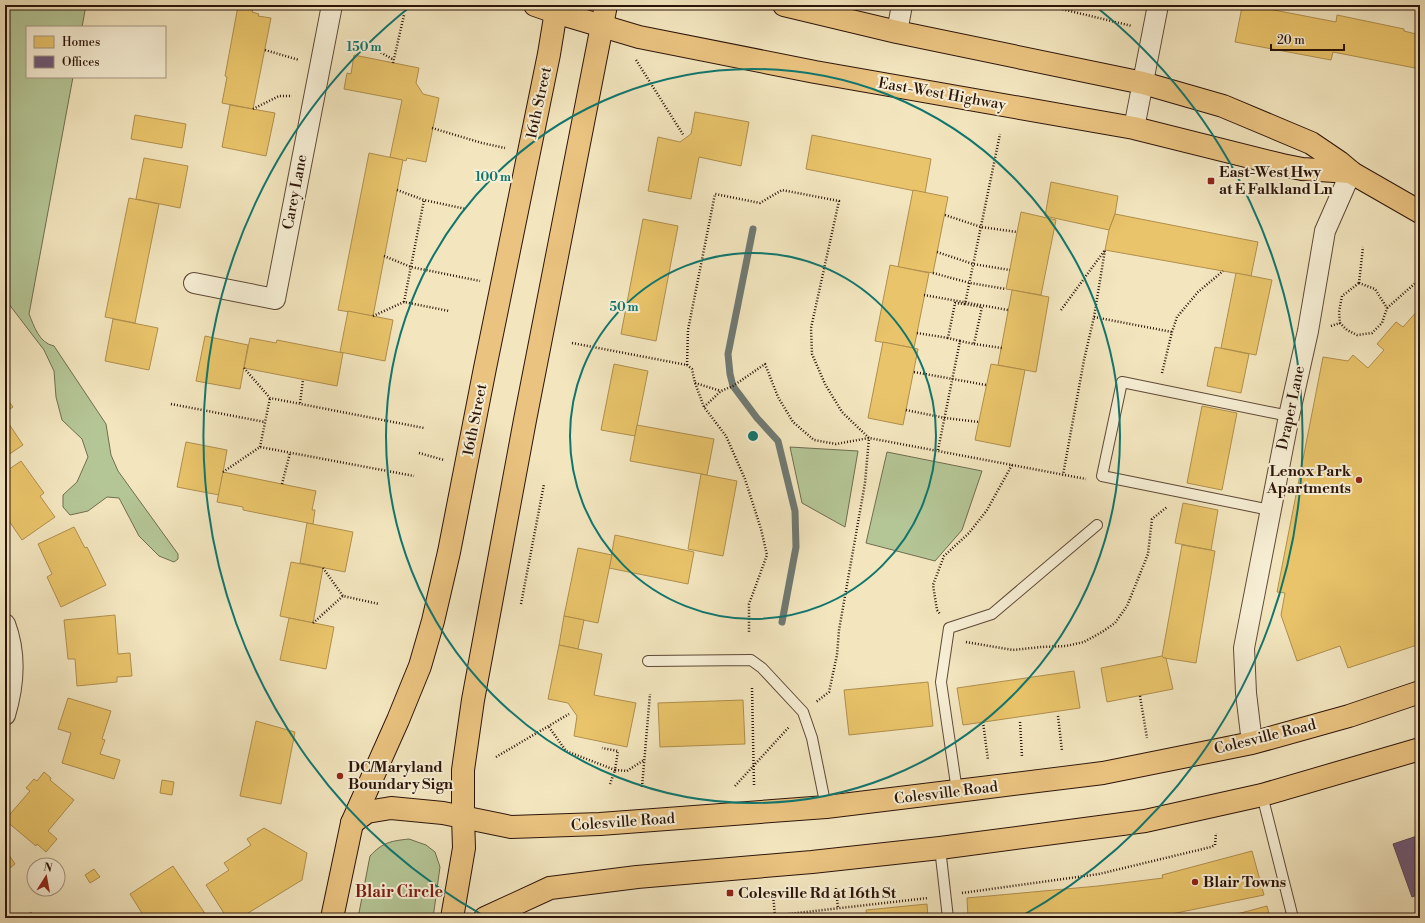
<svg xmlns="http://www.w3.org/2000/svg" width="1425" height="923" viewBox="0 0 1425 923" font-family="'Libre Bodoni',serif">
<rect width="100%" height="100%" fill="#f3e6bf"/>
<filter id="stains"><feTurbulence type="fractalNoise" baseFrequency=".005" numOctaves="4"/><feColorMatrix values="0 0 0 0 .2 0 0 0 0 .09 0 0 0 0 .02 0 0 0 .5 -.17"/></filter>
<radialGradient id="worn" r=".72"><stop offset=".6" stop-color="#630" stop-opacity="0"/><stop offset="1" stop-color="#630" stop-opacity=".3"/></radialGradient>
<!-- green -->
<g fill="#b5c696" stroke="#706d50">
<path d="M 5,5 L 86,5 L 82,27 L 27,27 L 27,77 L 73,77 L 29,314 C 34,326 39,343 54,346 L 106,424 L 111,455 L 118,471 L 178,554 L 178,559 L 174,562 L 159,556 L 139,536 L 119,498 L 107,497 L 88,511 L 70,515 L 63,507 L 63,495 L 77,482 L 88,457 L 82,439 L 62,420 L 56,397 L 54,371 L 44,350 L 5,299 Z"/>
<path d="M 790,447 L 858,451 L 845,527 L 802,503 Z"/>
<path d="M 887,452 L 982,471 L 962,530 L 935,561 L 866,543 Z"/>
<path d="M 409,839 L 426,845 L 435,852 L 440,867 L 433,918 L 358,918 L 370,856 C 383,842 391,841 409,839 Z"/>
</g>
<!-- homes -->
<g fill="#e9c46a" stroke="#b08f4d">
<path d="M 231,5 L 254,5 L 253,9 Z"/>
<path d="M 1232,5 L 1253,5 L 1253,6 L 1336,22 L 1337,15 L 1404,29 L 1404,31 L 1420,35 L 1420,69 L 1333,52 L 1331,60 L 1235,42 L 1242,7 Z"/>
<path d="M 238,6 L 253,9 L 252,12 L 259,14 L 258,16 L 271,18 L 253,109 L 222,103 L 227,77 L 225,76 Z"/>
<path d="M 354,55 L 419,68 L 416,83 L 423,94 L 439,98 L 426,162 L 407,158 L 406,161 L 390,157 L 402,100 L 344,89 L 347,73 L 351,74 Z"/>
<path d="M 230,105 L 275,113 L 266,156 L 222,147 Z"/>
<path d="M 695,112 L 749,122 L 741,166 L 699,157 L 691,199 L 648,191 L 658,137 L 680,142 L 691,134 Z"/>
<path d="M 135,115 L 186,124 L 182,148 L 131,139 Z"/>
<path d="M 812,135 L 931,159 L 925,193 L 806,169 Z"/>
<path d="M 369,153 L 403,160 L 373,316 L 338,310 Z"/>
<path d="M 144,158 L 188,166 L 180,208 L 136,199 Z"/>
<path d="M 1051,182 L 1118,196 L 1115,214 L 1109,230 L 1045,216 Z"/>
<path d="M 913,190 L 948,197 L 933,273 L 898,267 Z"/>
<path d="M 129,198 L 159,204 L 135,323 L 105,317 Z"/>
<path d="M 1021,212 L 1056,220 L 1041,295 L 1006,289 Z"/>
<path d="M 1115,214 L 1258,242 L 1251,276 L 1105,250 L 1109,230 Z"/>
<path d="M 643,219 L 678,226 L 656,341 L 621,334 Z"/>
<path d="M 890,265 L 929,273 L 914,348 L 875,341 Z"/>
<path d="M 1236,273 L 1272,280 L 1256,355 L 1221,348 Z"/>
<path d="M 1012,290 L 1049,297 L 1036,372 L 998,365 Z"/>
<path d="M 1419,309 L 1420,644 L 1348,668 L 1340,646 L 1297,661 L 1281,615 L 1285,593 L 1277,592 L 1323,357 L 1348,361 L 1353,355 L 1368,368 L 1384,350 L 1377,344 L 1396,322 L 1403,327 Z"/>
<path d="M 348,311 L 393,320 L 385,361 L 340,352 Z"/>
<path d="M 113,319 L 158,328 L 149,370 L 105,361 Z"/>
<path d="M 205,336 L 248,345 L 240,389 L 196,381 Z"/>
<path d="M 250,338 L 276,343 L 277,340 L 343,353 L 337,386 L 244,368 Z"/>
<path d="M 883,342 L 918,349 L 903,425 L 868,418 Z"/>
<path d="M 1215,347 L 1249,354 L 1241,393 L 1207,386 Z"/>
<path d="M 614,364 L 648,371 L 635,436 L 601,430 Z"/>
<path d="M 991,364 L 1025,370 L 1010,447 L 975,440 Z"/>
<path d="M 5,396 L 13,407 L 5,412 Z"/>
<path d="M 1202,406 L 1237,413 L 1222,490 L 1187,483 Z"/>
<path d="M 5,418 L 23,445 L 5,457 Z"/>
<path d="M 637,425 L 714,439 L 707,475 L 630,461 Z"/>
<path d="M 186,442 L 227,450 L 219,495 L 177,487 Z"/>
<path d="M 21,461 L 44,493 L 40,496 L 55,517 L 22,540 L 7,518 L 5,519 L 5,472 Z"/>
<path d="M 223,472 L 316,491 L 312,510 L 315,510 L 313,524 L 243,510 L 243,507 L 217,502 Z"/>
<path d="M 701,474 L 737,481 L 723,556 L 688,549 Z"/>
<path d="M 1183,503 L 1218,510 L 1211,550 L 1175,543 Z"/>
<path d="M 307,523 L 353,532 L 345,572 L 300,563 Z"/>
<path d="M 74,527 L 85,548 L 87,547 L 106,585 L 61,607 L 47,577 L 52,574 L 38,544 Z"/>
<path d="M 615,535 L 694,552 L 688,584 L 609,568 Z"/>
<path d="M 1182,545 L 1215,551 L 1196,663 L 1164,658 L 1162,656 Z"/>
<path d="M 578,548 L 612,555 L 598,623 L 564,616 Z"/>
<path d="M 291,562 L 323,568 L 313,623 L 280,616 Z"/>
<path d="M 115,615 L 118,654 L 130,653 L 132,676 L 117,677 L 117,682 L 77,686 L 75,659 L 68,659 L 64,620 Z"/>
<path d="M 564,616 L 584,620 L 578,649 L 559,645 Z"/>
<path d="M 289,618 L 334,627 L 326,669 L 280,660 Z"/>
<path d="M 559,645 L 602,654 L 594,695 L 636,703 L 627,747 L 574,736 L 577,716 L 568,703 L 548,699 Z"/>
<path d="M 1162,656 L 1164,658 L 1166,658 L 1173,689 L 1107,702 L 1101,668 Z"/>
<path d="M 1074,671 L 1080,708 L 963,725 L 957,688 Z"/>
<path d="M 928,682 L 933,726 L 849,735 L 844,690 Z"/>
<path d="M 68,698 L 111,711 L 102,739 L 105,740 L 100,754 L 120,760 L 114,779 L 62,763 L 71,733 L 58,729 Z"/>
<path d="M 743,700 L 745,744 L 660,747 L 658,703 Z"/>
<path d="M 256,721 L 295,732 L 281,804 L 240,796 Z"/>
<path d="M 44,772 L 51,778 L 50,780 L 74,800 L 48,831 L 57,839 L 46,852 L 37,844 L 36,846 L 5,820 L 30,791 L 26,788 L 34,779 L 37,781 Z"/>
<path d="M 162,780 L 174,782 L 172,795 L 160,793 Z"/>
<path d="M 264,828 L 307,853 L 302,880 L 240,918 L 227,918 L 206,885 L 229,870 L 224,863 L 251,845 L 247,839 Z"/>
<path d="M 5,849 L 15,864 L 5,872 Z"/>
<path d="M 1252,851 L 1264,895 L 1152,918 L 968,918 L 967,898 L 1098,886 L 1163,878 L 1162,875 Z"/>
<path d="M 173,866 L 208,918 L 145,918 L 130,894 Z"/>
<path d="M 94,869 L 100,877 L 90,883 L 85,875 Z"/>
<path d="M 927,904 L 928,918 L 862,918 L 867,918 L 866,910 Z"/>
<path d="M 1267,906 L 1270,918 L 1222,918 Z"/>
<path d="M 31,912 L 37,918 L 25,918 L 24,917 Z"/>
</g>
<!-- offices -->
<path fill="#6d597a" stroke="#5a4458" d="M 1420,835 L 1420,894 L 1412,897 L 1393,844 Z"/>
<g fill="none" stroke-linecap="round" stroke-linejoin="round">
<!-- stream -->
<path stroke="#707a73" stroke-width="7" d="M 753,229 L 728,354 L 730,374 L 733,386 L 757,418 L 778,441 L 795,511 L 796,547 L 782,622"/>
<defs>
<g id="service">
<path d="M 1270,510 L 1102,476 L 1122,382 L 1289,416"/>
<path d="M 648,661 L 751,660 L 762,668 L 803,712 L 812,738 L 826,807"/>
<path d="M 957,791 L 941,682 L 949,628 L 992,614 L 1097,525"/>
<path d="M 1262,795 L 1293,918"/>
<path d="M 940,848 L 948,918"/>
</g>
<g id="minor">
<path d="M 897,32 L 902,5"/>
<path d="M 1134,128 L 1158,5"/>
<path d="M 194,283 L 275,299 L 332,5"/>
<path d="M 5,624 C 16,653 14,685 5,715"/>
<path d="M 1252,743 L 1246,693 L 1244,648 L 1289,416 L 1308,331 L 1325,231 L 1351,172"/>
</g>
<g id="primary">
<path d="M 535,5 L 555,12 L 639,37 L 815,72 L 1134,128 L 1282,165 L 1302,169 L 1351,172"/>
<path d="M 784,5 L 897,32 L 1143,83 L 1223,106 L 1311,143 L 1339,162 L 1352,173 L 1420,212"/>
<path d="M 352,823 L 367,812 L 391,808 L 443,813 L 511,827 L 600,824 L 826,807 L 957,791 L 1103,773 L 1252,743 L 1349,716 L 1420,692"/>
<path d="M 332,918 L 352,823 L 398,720 L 420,666 L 433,621 L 449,552 L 485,368 L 549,54 L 557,5"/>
<path d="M 452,918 L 464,848 L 463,817 L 463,770 L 473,700 L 525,420 L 606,5"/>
<path d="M 485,918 L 550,888 L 637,877 L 812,862 L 940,848 L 1145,821 L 1262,795 L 1420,749"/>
</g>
</defs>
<!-- service casing -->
<use href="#service" stroke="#5e4836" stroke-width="12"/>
<!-- minor casing -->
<use href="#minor" stroke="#5e4836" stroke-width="22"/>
<!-- primary casing -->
<use href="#primary" stroke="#2c1409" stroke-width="24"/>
<!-- path -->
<g stroke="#2c1409" stroke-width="2.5" stroke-dasharray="1 2" stroke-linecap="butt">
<path d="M 1045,5 L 1132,26"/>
<path d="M 347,47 L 361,44 L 371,47 L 394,60"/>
<path d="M 265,50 L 299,60"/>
<path d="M 636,60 L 684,136"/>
<path d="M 393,63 L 404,15"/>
<path d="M 253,109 L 279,96 L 292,96"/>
<path d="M 432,128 L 482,143 L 505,148"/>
<path d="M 397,190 L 424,200 L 466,209"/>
<path d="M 945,215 L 981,227 L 1017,232"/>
<path d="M 937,252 L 973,264 L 1010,270"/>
<path d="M 384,256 L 411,267 L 480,281"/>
<path d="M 933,273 L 970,283 L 1006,289"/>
<path d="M 1359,283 L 1375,289 L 1387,308 L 1382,323 L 1372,333 L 1357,335 L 1347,330 L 1340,323 L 1339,312 L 1342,296 Z"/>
<path d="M 1359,283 L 1363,247"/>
<path d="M 924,295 L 1008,310"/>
<path d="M 404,302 L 424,200"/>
<path d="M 1387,308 L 1420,279"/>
<path d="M 1061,310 L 1105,250 L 1094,317 L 1084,360 L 1063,475"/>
<path d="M 373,316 L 404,302 L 449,311"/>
<path d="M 1094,317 L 1172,332"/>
<path d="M 1331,326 L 1340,323"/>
<path d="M 917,333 L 948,338"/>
<path d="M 960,341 L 948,338 L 955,303 L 965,304"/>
<path d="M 572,343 L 687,365 L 692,369 L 695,383 L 704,407 L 726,436 L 745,479 L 761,529 L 767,555 L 749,604 L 749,632"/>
<path d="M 974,344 L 1002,348"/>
<path d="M 687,365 L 688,330 L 715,194 L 760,203 L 782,190 L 839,201 L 811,328 L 812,354 L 825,384 L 842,412 L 869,438 L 865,483 L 839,630 L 837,655 L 829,692 L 816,702"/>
<path d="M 244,368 L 270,398 L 424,428"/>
<path d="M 914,372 L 986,385"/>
<path d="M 1162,373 L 1172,332 L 1177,317 L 1198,292 L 1223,271"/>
<path d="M 695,383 L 721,391"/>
<path d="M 300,403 L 303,380"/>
<path d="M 171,404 L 265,422"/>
<path d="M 704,407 L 721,391 L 733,386 L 765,364 L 778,397 L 793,422 L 814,440 L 836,444 L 869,438 L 1012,465 L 987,510 L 969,533 L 944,556 L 933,585 L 937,610 L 940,614"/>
<path d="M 906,410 L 945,418 L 979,422"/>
<path d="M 260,447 L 270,398"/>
<path d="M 938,450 L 960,341 L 974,344 L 982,307 L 965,304 L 1000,134"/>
<path d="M 419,453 L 444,460"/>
<path d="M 1012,465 L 1086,479"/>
<path d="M 223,472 L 260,447 L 414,476"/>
<path d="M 282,484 L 290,453"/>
<path d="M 323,568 L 343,596 L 379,604"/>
<path d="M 521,604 L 544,484"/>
<path d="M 313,623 L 343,596"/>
<path d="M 966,642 L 1013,650 L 1041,647 L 1066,646 L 1084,642 L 1102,632 L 1115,623 L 1127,606 L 1148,554 L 1152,519 L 1167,507"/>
<path d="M 752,688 L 754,785"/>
<path d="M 1140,696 L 1147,738"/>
<path d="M 1058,716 L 1062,751"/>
<path d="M 983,722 L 988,760"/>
<path d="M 1020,722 L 1022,757"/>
<path d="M 549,727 L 566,751 L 615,770 L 618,751 L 602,748"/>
<path d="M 496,757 L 569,714"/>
<path d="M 610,784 L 615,770 L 627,771 L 644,760"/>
<path d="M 735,786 L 789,727"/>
<path d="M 642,787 L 650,694"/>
<path d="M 836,888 L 838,908"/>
<path d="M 962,893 L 1099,874 L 1211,847 L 1215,845 L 1216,833"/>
<path d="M 773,894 L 775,916"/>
<path d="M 753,918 L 928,898"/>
</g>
<!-- service -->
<use href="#service" stroke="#f7efd5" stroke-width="10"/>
<!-- minor -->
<use href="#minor" stroke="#f7efd5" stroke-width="20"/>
<!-- primary -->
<use href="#primary" stroke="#eac380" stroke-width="22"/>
</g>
<!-- distance rings -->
<g fill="none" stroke="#0f766e" stroke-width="2">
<circle cx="753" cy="436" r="183"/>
<circle cx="753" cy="436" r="367"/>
<path d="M486 917A550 550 0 0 1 411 6M1095 6A550 550 0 0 1 1020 917"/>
</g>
<!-- markers -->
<g fill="#8f2418" stroke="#f7efd5" stroke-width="1.5">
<rect x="1207" y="177" width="8" height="8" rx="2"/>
<circle cx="1359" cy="480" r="4"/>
<circle cx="340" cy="776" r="4"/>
<circle cx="1195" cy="882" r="4"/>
<rect x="726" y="889" width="8" height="8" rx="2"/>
</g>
<g text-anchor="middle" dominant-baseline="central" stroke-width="4" stroke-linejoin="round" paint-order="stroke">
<!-- street labels -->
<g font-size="15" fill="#2c1409" stroke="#f7efd5">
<text transform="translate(942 94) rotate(10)">East-West Highway</text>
<text transform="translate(539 103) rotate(-78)">16th Street</text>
<text transform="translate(295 192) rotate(-79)">Carey Lane</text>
<text transform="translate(1291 408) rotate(-78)">Draper Lane</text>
<text transform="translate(475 420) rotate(-79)">16th Street</text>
<text transform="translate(1265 737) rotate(-14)">Colesville Road</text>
<text transform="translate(946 793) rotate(-7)">Colesville Road</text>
<text transform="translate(623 822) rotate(-4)">Colesville Road</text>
</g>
<!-- poi labels -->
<g font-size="15" font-weight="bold" fill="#2c1409" stroke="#f7efd5" text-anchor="start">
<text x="1219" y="172">East-West Hwy<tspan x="1219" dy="17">at E Falkland Ln</tspan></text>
<text x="1351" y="471" text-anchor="end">Lenox Park<tspan x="1351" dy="17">Apartments</tspan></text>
<text x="348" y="767">DC/Maryland<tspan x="348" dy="17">Boundary Sign</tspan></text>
<text x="1203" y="882">Blair Towns</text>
<text x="738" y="893">Colesville Rd at 16th St</text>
</g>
<!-- neighbourhood labels -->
<g font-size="16" font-weight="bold" fill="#7a1f14" stroke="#f7efd5">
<text x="399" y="892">Blair Circle</text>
</g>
</g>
<circle cx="753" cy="436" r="6" fill="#0f766e" stroke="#f7efd5" stroke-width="2"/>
<g font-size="12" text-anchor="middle" font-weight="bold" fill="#0f766e" stroke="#f7efd5" stroke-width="4" stroke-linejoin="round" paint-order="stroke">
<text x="364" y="51">150 m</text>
<text x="493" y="181">100 m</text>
<text x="624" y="311">50 m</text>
</g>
<!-- margin -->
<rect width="1425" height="923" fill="none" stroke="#f3e6bf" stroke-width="20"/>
<rect x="6" y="6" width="1413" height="911" fill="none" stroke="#2c1409" stroke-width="2"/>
<rect x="10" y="10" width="1405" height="903" fill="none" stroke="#2c1409"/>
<!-- legend -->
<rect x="26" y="26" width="140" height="52" fill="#f7efd5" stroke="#a69783"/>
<rect x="34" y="36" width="20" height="12" fill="#e9c46a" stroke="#a69783"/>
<text x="62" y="46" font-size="12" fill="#2c1409">Homes</text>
<rect x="34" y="56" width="20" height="12" fill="#6d597a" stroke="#a69783"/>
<text x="62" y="66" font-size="12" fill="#2c1409">Offices</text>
<!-- north arrow -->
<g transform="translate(46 877) rotate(11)"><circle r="19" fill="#f7efd5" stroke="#a69783"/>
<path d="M0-3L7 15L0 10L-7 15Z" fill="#8f2418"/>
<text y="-6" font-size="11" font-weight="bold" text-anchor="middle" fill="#2c1409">N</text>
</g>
<!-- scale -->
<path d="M1271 44v6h73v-6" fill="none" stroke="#2c1409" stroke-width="2"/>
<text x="1277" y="44" font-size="12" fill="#2c1409" stroke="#f7efd5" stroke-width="3" paint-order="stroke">20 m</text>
<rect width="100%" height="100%" filter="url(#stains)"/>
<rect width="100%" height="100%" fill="url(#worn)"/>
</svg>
